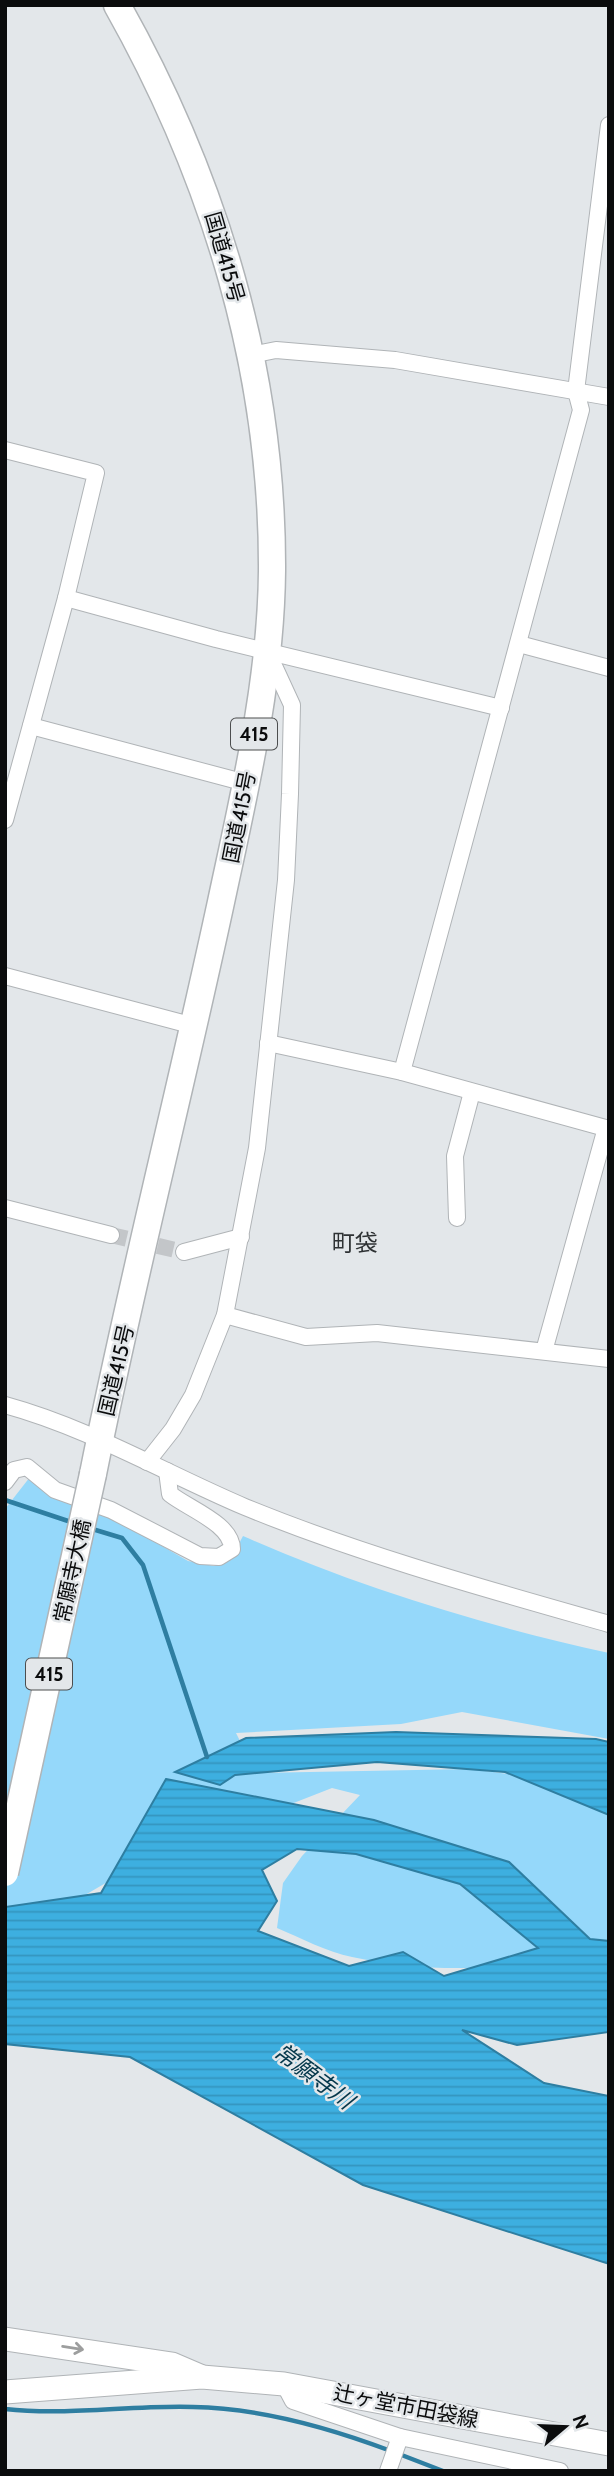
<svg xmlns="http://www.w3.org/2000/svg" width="614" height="2476" viewBox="0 0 614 2476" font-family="Cabin,'Noto Sans JP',sans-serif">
<defs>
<pattern id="water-rules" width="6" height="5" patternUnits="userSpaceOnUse" patternTransform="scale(1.75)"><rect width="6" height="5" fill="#3dafe0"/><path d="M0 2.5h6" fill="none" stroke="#3495bf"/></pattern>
</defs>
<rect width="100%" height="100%" fill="#e3e7ea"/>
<!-- green -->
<path fill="#95d8fa" d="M 30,1477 L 108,1515 L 188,1561 L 214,1566 L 232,1557 L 243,1536 C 355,1586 488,1627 609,1653 L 609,1739 L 462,1712 L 401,1724 L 236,1733 L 256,1773 L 470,1769 L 552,1780 L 609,1813 L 609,1946 C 530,1971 434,1975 352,1957 C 327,1952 301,1938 277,1928 L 283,1883 L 302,1856 L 360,1795 L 332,1788 L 138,1864 L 63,1908 L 5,1916 L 5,1509 Z"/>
<!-- water -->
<g fill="url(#water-rules)" stroke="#2e7ea1" stroke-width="2" fill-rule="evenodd">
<path d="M 396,1732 L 596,1739 L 609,1742 L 609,1815 L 505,1772 L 377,1762 L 235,1775 L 220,1785 L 175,1772 L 246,1738 Z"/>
<path d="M 166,1779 L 374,1820 L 509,1862 L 590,1939 L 609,1941 L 609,2032 L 517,2045 L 462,2030 L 544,2083 L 609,2096 L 609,2264 L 363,2185 L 130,2057 L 5,2044 L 5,1907 L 101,1893 ZM 297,1849 L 356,1854 L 460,1884 L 538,1948 L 444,1976 L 403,1952 L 349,1966 L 258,1931 L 277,1901 L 262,1870 Z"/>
</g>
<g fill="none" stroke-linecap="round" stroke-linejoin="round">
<!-- stream -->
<g stroke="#2e7ea1" stroke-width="4.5">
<path d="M 5,1500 L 74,1523"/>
<path d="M 89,1528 L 122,1538 L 143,1565 L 207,1757"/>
<path d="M 5,2409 C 68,2416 130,2405 193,2407 C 258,2408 330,2428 391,2451"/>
<path d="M 399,2454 L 443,2471"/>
</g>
<!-- minor-tunnel -->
<path stroke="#c3c6c9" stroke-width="16" stroke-dasharray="16 8" stroke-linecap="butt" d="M 111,1235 L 184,1252"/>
<defs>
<g id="minor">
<path d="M 251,355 L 276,350 L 395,360 L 609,397"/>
<path d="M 5,450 L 96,473 L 66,598 L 5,820"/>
<path d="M 66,598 L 216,639 L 501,708"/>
<path d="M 519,644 L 609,668"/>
<path d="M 31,726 L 246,783"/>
<path d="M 5,976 L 194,1026"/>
<path d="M 268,1043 L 402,1072 L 609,1129"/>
<path d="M 402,1072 L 581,410 L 576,391 L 609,125"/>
<path d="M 5,1208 L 111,1235"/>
<path d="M 457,1218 L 455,1156 L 472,1092"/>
<path d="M 184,1252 L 241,1237"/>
<path d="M 225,1315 L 306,1337 L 377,1333 L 609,1359"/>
<path d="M 544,1351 L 606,1128"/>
<path d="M 5,1405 C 89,1428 165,1473 245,1507 C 362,1555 486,1589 609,1624"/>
<path d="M 147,1462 L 173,1429 L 193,1395 L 225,1315 L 257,1148 L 286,880 L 290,794 L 292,705 L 269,655"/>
<path d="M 5,1482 L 14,1470 L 27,1467 L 55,1490 L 111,1510 L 200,1556 L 219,1557 L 232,1549 C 232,1524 189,1509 170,1494 L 167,1471"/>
<path d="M 284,2384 L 293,2401 L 400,2437 L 388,2471"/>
<path d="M 400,2437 L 560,2471"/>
</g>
<g id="secondary">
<path d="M 5,2339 L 172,2364 L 200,2376"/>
<path d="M 5,2392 L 202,2377 L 284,2384 L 609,2444"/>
</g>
<path id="trunk" d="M 93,1474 C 131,1283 180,1093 221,902 C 244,794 271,683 272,571 C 273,371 215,179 117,5"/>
</defs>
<!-- minor casing -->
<use href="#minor" stroke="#b0b4b7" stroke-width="18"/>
<!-- secondary casing -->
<use href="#secondary" stroke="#b0b4b7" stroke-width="25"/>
<!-- trunk casing -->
<use href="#trunk" stroke="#b0b4b7" stroke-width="29"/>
<!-- minor -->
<use href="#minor" stroke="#fff" stroke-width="16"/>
<!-- secondary -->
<use href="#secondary" stroke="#fff" stroke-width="23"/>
<!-- trunk -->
<use href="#trunk" stroke="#fff" stroke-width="26"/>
<defs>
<path id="trunk-bridge" d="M 5,1873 L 93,1474"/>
</defs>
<!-- trunk-bridge casing -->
<use href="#trunk-bridge" stroke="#b0b4b7" stroke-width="29" stroke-linecap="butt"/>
<!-- trunk-bridge -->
<use href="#trunk-bridge" stroke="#fff" stroke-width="26"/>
</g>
<!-- one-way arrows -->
<defs><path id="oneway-shaft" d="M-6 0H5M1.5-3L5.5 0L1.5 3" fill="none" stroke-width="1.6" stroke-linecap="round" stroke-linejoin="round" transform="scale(1.75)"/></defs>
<use stroke="#9d9e9e" href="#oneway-shaft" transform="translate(73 2348) rotate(9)"/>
<g text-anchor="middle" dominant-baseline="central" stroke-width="5" stroke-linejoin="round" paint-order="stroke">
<!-- shield labels -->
<g fill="#e3e7ea" stroke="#4c4e4f" stroke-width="2">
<rect x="231" y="718.5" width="46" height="31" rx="5"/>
<rect x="26" y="1658.5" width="46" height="31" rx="5"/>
</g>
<g font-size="19" font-weight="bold" fill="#0b0c0d">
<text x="254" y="734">415</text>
<text x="49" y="1674">415</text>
</g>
<!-- street labels -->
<g font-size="21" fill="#0b0c0d" stroke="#e3e7ea">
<text transform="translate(225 257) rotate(74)">国道415号</text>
<text transform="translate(239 817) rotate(-79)">国道415号</text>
<text transform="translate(116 1370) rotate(-77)">国道415号</text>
<text transform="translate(72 1571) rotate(-78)">常願寺大橋</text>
<text transform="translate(406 2406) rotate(11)">辻ヶ堂市田袋線</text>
</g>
<!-- neighbourhood labels -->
<g font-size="23" fill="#2e3234" stroke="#e3e7ea">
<text x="355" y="1243">町袋</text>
</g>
<!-- water labels -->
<g font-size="23" font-style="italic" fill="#04374b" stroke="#e3e7ea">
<text transform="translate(314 2076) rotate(37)">常願寺川</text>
</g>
</g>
<!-- border -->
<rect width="614" height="2476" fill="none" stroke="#0b0c0d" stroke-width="14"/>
<!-- north arrow -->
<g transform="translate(565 2427) rotate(71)" stroke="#e3e7ea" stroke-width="5" paint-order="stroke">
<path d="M0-5L12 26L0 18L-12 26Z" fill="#0b0c0d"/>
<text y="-10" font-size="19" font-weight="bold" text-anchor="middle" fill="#0b0c0d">N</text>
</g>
</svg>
